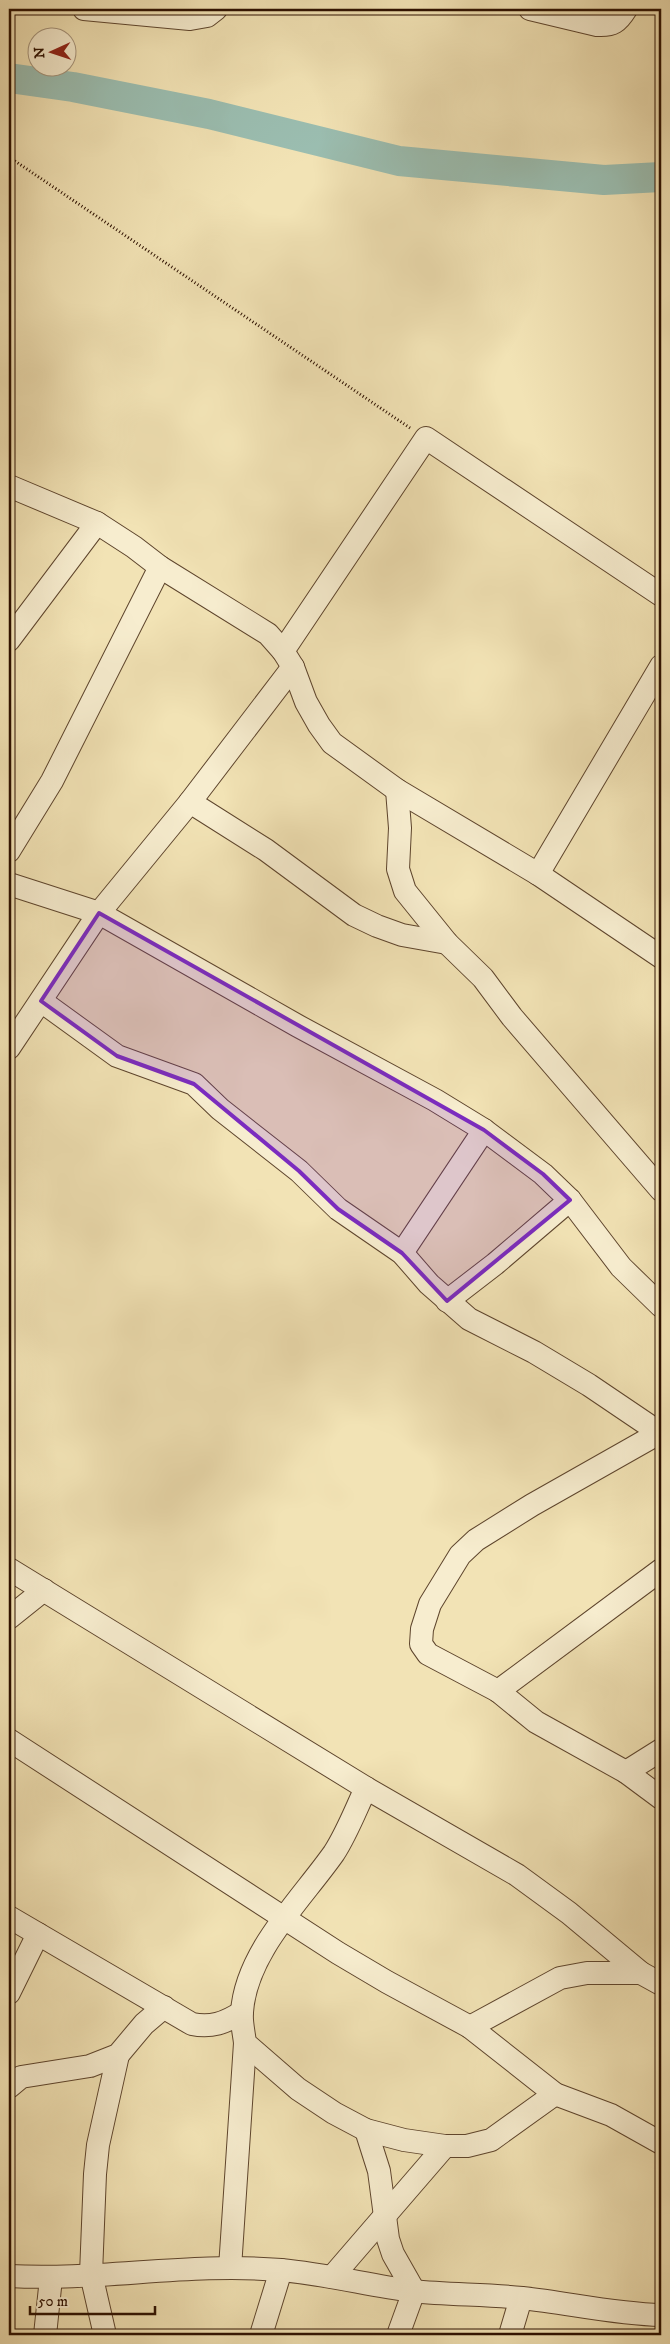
<svg xmlns="http://www.w3.org/2000/svg" width="670" height="2344" viewBox="0 0 670 2344" font-family="'IM FELL DW Pica',serif">
<rect width="100%" height="100%" fill="#f2e3b5"/>
<filter id="stains"><feTurbulence type="fractalNoise" baseFrequency=".004" numOctaves="4"/><feColorMatrix values="0 0 0 0 .2 0 0 0 0 .09 0 0 0 0 .02 0 0 0 .5 -.17"/></filter>
<radialGradient id="worn" r=".72"><stop offset=".6" stop-color="#630" stop-opacity="0"/><stop offset="1" stop-color="#630" stop-opacity=".3"/></radialGradient>
<g fill="none" stroke-linecap="round" stroke-linejoin="round">
<!-- river -->
<path stroke="#9bbeb1" stroke-width="30" d="M 9,78 L 73,87 L 209,114 L 399,161 L 604,180 L 661,177"/>
<defs>
<g id="minor">
<path d="M 84,9 L 190,19 L 207,16 L 216,9"/>
<path d="M 530,9 L 597,25 C 613,26 618,22 626,9"/>
<path d="M 9,486 L 97,523 L 134,547 L 160,567 L 268,634 L 283,651 L 293,667 L 306,702 L 319,725 L 332,743 L 397,790 L 538,874 L 661,957"/>
<path d="M 9,640 L 97,523"/>
<path d="M 283,651 L 426,438 L 661,595"/>
<path d="M 397,790 L 400,828 L 398,869 L 405,891 L 447,943 L 483,978 L 512,1017 L 661,1190"/>
<path d="M 190,802 L 266,850 L 354,915 L 377,926 L 402,935 L 447,943"/>
<path d="M 9,851 L 52,781 L 160,567"/>
<path d="M 538,874 L 661,666"/>
<path d="M 9,884 L 99,913 L 298,1026 L 435,1100 L 484,1130 L 543,1174 L 570,1200 L 621,1267 L 661,1306"/>
<path d="M 41,1001 L 117,1056 L 194,1084 L 220,1109 L 299,1171 L 338,1209 L 402,1253 L 429,1284 L 469,1319 L 534,1352 L 589,1385 L 660,1433"/>
<path d="M 9,1048 L 99,913 L 190,802 L 293,667"/>
<path d="M 402,1253 L 484,1130"/>
<path d="M 447,1301 L 495,1264 L 570,1200"/>
<path d="M 661,1432 L 532,1505 L 476,1540 L 460,1555 L 430,1604 L 422,1629 L 421,1644 L 428,1654 L 498,1691 L 536,1722 L 626,1772 L 661,1798"/>
<path d="M 9,1569 L 366,1788 L 517,1875 L 569,1913 L 641,1973 L 661,1984"/>
<path d="M 9,1618 L 44,1590"/>
<path d="M 498,1691 L 661,1570"/>
<path d="M 9,1740 L 338,1953 L 387,1982 L 470,2027 L 555,2094 L 611,2115 L 661,2143"/>
<path d="M 626,1772 L 661,1750"/>
<path d="M 366,1788 C 356,1809 347,1833 334,1853 C 301,1900 246,1952 242,2012 C 241,2022 244,2033 245,2043 L 298,2089 L 334,2113 L 366,2130 L 404,2140 L 445,2146 L 467,2146 L 491,2140 L 555,2094"/>
<path d="M 9,1917 L 192,2024 C 211,2028 225,2023 242,2012"/>
<path d="M 9,1993 L 38,1934"/>
<path d="M 470,2027 L 560,1978 L 587,1973 L 641,1973"/>
<path d="M 9,2087 L 21,2077 L 90,2066 L 118,2055 L 144,2024 L 164,2007"/>
<path d="M 366,2130 L 379,2171 L 388,2239 L 393,2254 L 414,2291 L 398,2335"/>
<path d="M 230,2268 L 245,2043"/>
<path d="M 9,2276 C 99,2281 190,2262 281,2270 C 325,2274 368,2285 412,2291 C 449,2295 486,2294 522,2298 C 569,2303 614,2314 661,2315"/>
<path d="M 332,2277 L 445,2146"/>
<path d="M 45,2335 L 51,2278"/>
<path d="M 105,2335 L 91,2274 L 95,2174 L 98,2145 L 118,2055"/>
<path d="M 261,2335 L 281,2270"/>
<path d="M 510,2335 L 521,2298"/>
</g>
</defs>
<!-- minor casing -->
<use href="#minor" stroke="#5e452d" stroke-width="24"/>
<!-- path -->
<path stroke="#2d1000" stroke-width="3" stroke-dasharray="1 2.5" stroke-linecap="butt" d="M 9,157 L 410,428"/>
<!-- minor -->
<use href="#minor" stroke="#f7edcf" stroke-width="22"/>
</g>
<!-- marked area -->
<path fill="#7b2cbf" fill-opacity="0.2" stroke="#7b2cbf" stroke-width="4" stroke-linejoin="round" d="M 99,913 L 484,1130 L 543,1174 L 570,1200 L 447,1301 L 402,1253 L 338,1209 L 299,1171 L 194,1084 L 117,1056 L 41,1001 Z"/>
<!-- margin -->
<rect width="670" height="2344" fill="none" stroke="#f2e3b5" stroke-width="30"/>
<rect x="10" y="10" width="650" height="2324" fill="none" stroke="#2d1000" stroke-width="2.5"/>
<rect x="15" y="15" width="640" height="2314" fill="none" stroke="#2d1000"/>
<!-- north arrow -->
<g transform="translate(52 52) rotate(267)"><circle r="24" fill="#f7edcf" stroke="#a6957c"/>
<path d="M0-4L9 19L0 12L-9 19Z" fill="#8f2418"/>
<text y="-8" font-size="14" font-weight="bold" text-anchor="middle" fill="#2d1000">N</text>
</g>
<!-- scale -->
<path d="M30 2306v8h125v-8" fill="none" stroke="#2d1000" stroke-width="2.5"/>
<text x="38" y="2306" font-size="15" fill="#2d1000" stroke="#f7edcf" stroke-width="4" paint-order="stroke">50 m</text>
<rect width="100%" height="100%" filter="url(#stains)"/>
<rect width="100%" height="100%" fill="url(#worn)"/>
</svg>
